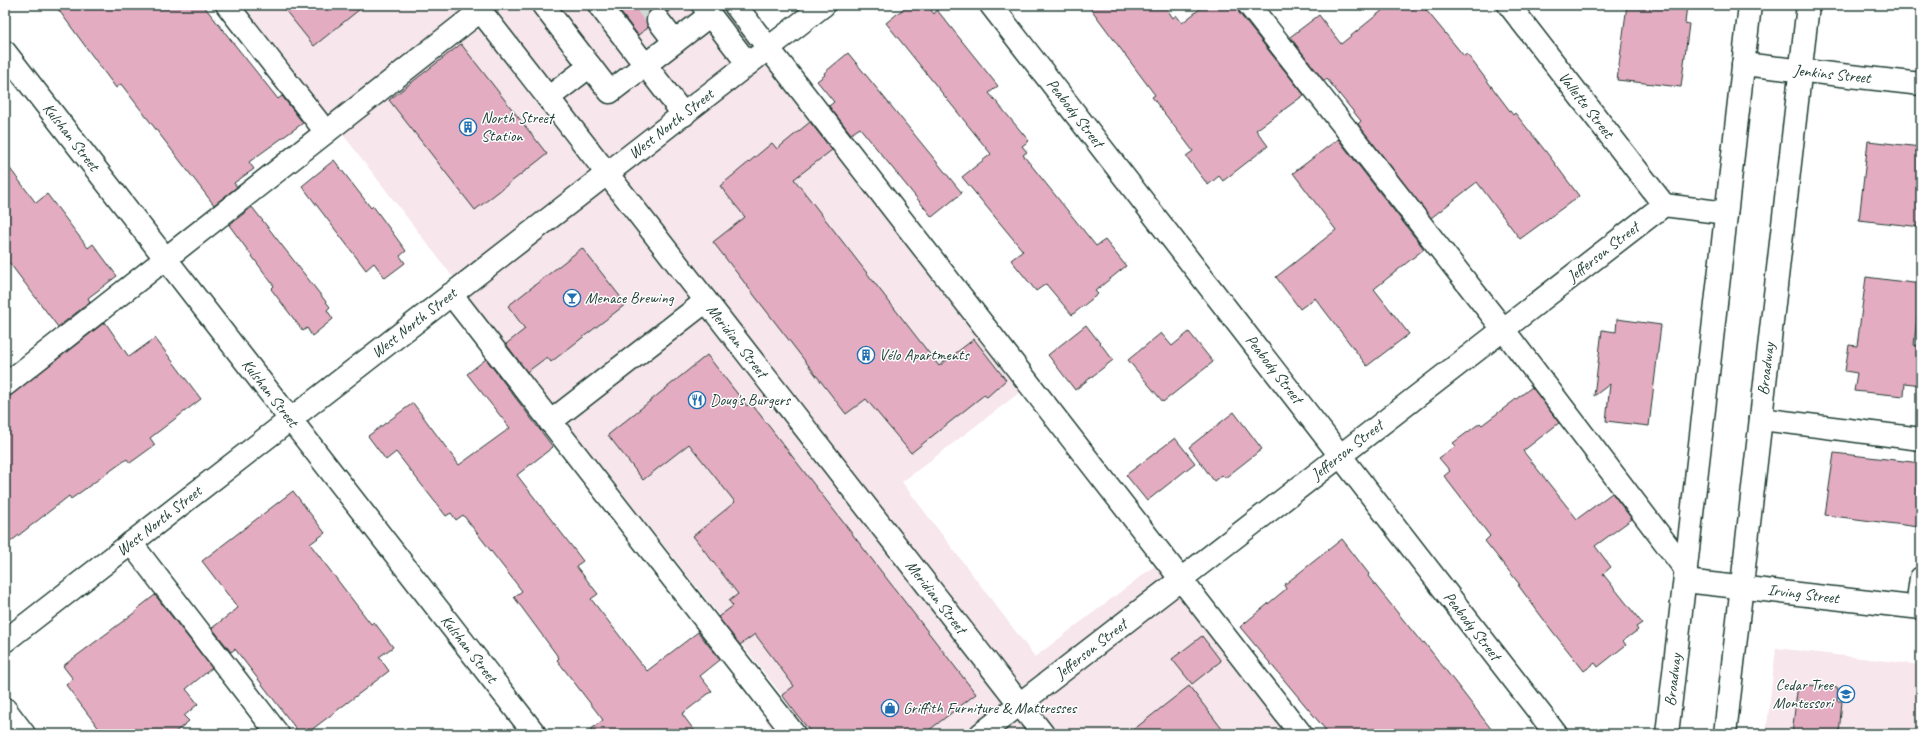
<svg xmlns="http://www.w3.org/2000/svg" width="1926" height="739" viewBox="0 0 1926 739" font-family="Caveat,sans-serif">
<rect width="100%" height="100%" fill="#fff"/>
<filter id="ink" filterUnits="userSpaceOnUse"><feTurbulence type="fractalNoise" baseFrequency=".025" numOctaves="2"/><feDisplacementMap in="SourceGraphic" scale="8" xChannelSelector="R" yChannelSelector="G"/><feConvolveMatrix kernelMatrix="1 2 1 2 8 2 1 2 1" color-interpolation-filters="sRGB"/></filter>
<g filter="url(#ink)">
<!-- built -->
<g fill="#f7e6ec">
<path d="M 243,5 L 729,5 L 1027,387 L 902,482 L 1035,657 L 1161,561 L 1295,734 L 776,734 L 766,721 L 789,704 L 490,325 Z"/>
<path d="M 1776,648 L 1921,665 L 1920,734 L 1766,734 Z"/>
</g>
<!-- building -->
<g fill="#e3acc0" stroke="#1f3d34">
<path d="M 55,5 L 203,5 L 278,99 L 282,96 L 303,123 L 249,162 L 254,169 L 234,183 L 237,187 L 214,205 L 121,84 L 116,88 Z"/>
<path d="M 281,5 L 365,5 L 314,46 Z"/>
<path d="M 615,5 L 677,5 L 668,12 L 663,9 L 657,8 L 650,10 L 647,15 L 646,21 L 648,28 L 638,35 Z"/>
<path d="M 908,5 L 927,5 L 934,14 L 937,10 L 998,86 L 989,93 L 1029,141 L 1022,146 L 1027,152 L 1023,155 L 1096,246 L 1105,240 L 1126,266 L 1095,291 L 1098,294 L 1072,315 L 1046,284 L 1036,291 L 1011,260 L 1023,251 L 962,177 L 991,154 L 886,23 Z"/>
<path d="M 1088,5 L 1164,5 L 1173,18 L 1176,15 L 1182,23 L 1205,5 L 1237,5 L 1239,13 L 1304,95 L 1256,130 L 1268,146 L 1223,181 L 1219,176 L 1208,185 L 1186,156 L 1193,151 L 1152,97 L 1155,95 Z"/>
<path d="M 1389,5 L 1422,5 L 1464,56 L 1467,54 L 1513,115 L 1515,113 L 1547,153 L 1579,196 L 1520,239 L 1477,182 L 1431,218 L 1358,124 L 1361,121 L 1327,79 L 1324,81 L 1290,37 L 1319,15 L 1341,44 Z"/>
<path d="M 1627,5 L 1687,5 L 1685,23 L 1689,24 L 1681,87 L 1617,80 Z"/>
<path d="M 461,44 L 547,154 L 475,210 L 389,100 Z"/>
<path d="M 848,53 L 962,193 L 932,217 L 860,128 L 851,134 L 829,106 L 834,102 L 817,81 L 825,75 L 824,73 Z"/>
<path d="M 810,122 L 832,150 L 794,179 L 939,366 L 974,339 L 1006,380 L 987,397 L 984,395 L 911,453 L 866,399 L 846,414 L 713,242 L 745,217 L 720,186 L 772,143 L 777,149 Z"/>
<path d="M 1338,139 L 1424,249 L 1374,289 L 1409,334 L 1367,366 L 1315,298 L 1300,309 L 1276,277 L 1336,230 L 1293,173 Z"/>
<path d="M 1868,141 L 1921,147 L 1921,227 L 1859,220 Z"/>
<path d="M 334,160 L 371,208 L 373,206 L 406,251 L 400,256 L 405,263 L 385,278 L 374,263 L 366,270 L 302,186 Z"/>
<path d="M 5,162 L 36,203 L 47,194 L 88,248 L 93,244 L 117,276 L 88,298 L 90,302 L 58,327 L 5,257 Z"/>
<path d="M 252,207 L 330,307 L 327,310 L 333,319 L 312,336 L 307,328 L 303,331 L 271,289 L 274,286 L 229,225 Z"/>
<path d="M 582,248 L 626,304 L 551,362 L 547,357 L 527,372 L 506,344 L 525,329 L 508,306 Z"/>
<path d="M 1866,277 L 1921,284 L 1914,345 L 1921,346 L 1921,385 L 1905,383 L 1904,396 L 1854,391 L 1857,373 L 1845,371 L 1849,345 L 1857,346 Z"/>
<path d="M 1617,319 L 1661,325 L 1649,426 L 1606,421 L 1610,384 L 1594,396 L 1602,330 L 1616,332 Z"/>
<path d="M 105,322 L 129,357 L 155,338 L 201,399 L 150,438 L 155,445 L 130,463 L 127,459 L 71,499 L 69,496 L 5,546 L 5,400 Z"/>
<path d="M 1086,325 L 1113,360 L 1075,390 L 1048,355 Z"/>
<path d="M 1189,332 L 1213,362 L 1163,402 L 1128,360 L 1161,333 L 1172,346 Z"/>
<path d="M 707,355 L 747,406 L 751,403 L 976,694 L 924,734 L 812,734 L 782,695 L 794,686 L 755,634 L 740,645 L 718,617 L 733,606 L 729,601 L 738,594 L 693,536 L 735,502 L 689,444 L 643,480 L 608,435 Z"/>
<path d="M 486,359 L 553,447 L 517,475 L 583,561 L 576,566 L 598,594 L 591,599 L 647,671 L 698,632 L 720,660 L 700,676 L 712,691 L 682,714 L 697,734 L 585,734 L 603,720 L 557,660 L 559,658 L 514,597 L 522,591 L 463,515 L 456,520 L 451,513 L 446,516 L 396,452 L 386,460 L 368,436 L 413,403 L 459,465 L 510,428 L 467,374 Z"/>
<path d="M 1532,387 L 1559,423 L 1523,451 L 1577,519 L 1612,493 L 1632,519 L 1595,546 L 1611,567 L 1603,574 L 1642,623 L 1636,627 L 1638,630 L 1623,641 L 1626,645 L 1598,667 L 1595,663 L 1584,671 L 1553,632 L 1518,585 L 1520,585 L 1485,541 L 1490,536 L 1444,476 L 1450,471 L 1439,458 L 1456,446 L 1453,443 L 1480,423 L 1482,425 Z"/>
<path d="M 1234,412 L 1262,449 L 1225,478 L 1222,475 L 1214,481 L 1189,447 Z"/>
<path d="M 1175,438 L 1195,463 L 1147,501 L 1126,475 Z"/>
<path d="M 1834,453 L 1921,463 L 1921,509 L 1919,527 L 1825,515 Z"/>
<path d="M 293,491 L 325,533 L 310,544 L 371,624 L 374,622 L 393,647 L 379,657 L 389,671 L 306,734 L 300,734 L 235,649 L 231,652 L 212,628 L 238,608 L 202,561 Z"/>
<path d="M 1342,539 L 1369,574 L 1368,576 L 1422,643 L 1424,642 L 1495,734 L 1329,734 L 1240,627 L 1286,589 L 1284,585 Z"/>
<path d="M 155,595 L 212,668 L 186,689 L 198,704 L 184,716 L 189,721 L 173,734 L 103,734 L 66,685 L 73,679 L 63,666 L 138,610 L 137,609 Z"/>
<path d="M 1202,636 L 1221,661 L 1192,684 L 1172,659 Z"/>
<path d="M 1798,684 L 1838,688 L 1837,701 L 1842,701 L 1839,734 L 1792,734 Z"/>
<path d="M 1189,686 L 1226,734 L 1128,734 Z"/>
</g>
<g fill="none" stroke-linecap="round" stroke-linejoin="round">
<!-- minor-tunnel -->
<path stroke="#d2d8d6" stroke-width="22" stroke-dasharray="22 11" stroke-linecap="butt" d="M 646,5 L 658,20"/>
<defs>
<g id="minor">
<path d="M 227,5 L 326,132"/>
<path d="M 476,5 L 1043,734"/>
<path d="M 543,5 L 610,92 L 710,15 L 703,5"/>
<path d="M 599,5 L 684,115"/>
<path d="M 735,5 L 1301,734"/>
<path d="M 991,5 L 1556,734"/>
<path d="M 1249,5 L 1503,329 L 1686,570"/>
<path d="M 1509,5 L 1664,205"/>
<path d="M 710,15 L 748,64"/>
<path d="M 658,20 L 675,42"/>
<path d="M 5,52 L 535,734"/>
<path d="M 1743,64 L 1921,84"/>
<path d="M 548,98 L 590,66"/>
<path d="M 451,294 L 794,734"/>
<path d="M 5,385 L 480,11"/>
<path d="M 1761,419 L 1921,439"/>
<path d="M 550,422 L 706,301"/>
<path d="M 131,543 L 278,734"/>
<path d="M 1685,581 L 1921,608"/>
<path d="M 1917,607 L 1921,578"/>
<path d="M 5,641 L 824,5"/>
<path d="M 5,709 L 24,734"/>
<path d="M 981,734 L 1664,205 L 1726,213"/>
<path d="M 1667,734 L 1750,5"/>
<path d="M 1725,734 L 1808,5"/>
</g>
</defs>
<!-- minor casing -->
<use href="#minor" stroke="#1f3d34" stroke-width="25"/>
<!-- minor -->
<use href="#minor" stroke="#fff" stroke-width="22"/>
</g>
</g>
<!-- icons -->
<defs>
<symbol id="building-ring" viewBox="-11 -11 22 22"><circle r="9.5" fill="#fff" stroke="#1f6fb2" stroke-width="1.5"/><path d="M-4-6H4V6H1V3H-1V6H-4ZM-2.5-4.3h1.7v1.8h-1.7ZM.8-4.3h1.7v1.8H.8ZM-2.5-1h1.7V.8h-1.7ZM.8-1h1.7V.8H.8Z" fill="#1f6fb2"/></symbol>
<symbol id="bar-ring" viewBox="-11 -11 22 22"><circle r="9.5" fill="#fff" stroke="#1f6fb2" stroke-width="1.5"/><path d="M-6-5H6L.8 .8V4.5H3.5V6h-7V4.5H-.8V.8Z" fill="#1f6fb2"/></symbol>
<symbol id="restaurant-ring" viewBox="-11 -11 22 22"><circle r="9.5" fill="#fff" stroke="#1f6fb2" stroke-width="1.5"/><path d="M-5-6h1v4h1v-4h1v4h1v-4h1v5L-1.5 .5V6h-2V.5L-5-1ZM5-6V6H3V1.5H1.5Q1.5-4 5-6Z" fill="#1f6fb2"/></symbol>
<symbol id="school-ring" viewBox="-11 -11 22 22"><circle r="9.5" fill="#fff" stroke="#1f6fb2" stroke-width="1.5"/><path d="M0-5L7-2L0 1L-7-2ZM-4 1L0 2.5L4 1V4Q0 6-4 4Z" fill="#1f6fb2"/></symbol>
<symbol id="shop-ring" viewBox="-11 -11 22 22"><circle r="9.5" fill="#fff" stroke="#1f6fb2" stroke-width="1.5"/><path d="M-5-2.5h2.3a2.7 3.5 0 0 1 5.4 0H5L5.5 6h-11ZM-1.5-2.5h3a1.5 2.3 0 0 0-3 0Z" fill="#1f6fb2"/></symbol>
</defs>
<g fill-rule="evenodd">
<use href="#building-ring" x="458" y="117" width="20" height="20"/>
<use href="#bar-ring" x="562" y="288" width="20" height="20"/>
<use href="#building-ring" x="856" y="345" width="20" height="20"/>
<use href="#restaurant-ring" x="687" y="390" width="20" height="20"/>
<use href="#school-ring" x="1836" y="684" width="20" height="20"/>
<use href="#shop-ring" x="880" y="698" width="20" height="20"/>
</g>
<g text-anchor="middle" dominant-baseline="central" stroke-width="3" stroke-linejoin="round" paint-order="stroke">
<!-- street labels -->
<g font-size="16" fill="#1f3d34" stroke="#fff">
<text transform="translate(1832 74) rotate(6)">Jenkins Street</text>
<text transform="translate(1586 105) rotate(52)">Vallette Street</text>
<text transform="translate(1075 113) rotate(52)">Peabody Street</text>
<text transform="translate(671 124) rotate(-38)">West North Street</text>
<text transform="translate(71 137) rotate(52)">Kulshan Street</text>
<text transform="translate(1603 252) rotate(-38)">Jefferson Street</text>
<text transform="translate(414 323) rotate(-38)">West North Street</text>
<text transform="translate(737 341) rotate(52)">Meridian Street</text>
<text transform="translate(1274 369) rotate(52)">Peabody Street</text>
<text transform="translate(1766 369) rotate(-83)">Broadway</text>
<text transform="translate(270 393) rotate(52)">Kulshan Street</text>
<text transform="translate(1347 450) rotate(-38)">Jefferson Street</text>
<text transform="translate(159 521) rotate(-38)">West North Street</text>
<text transform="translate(1803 594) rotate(7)">Irving Street</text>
<text transform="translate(936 597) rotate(52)">Meridian Street</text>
<text transform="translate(1472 626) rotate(52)">Peabody Street</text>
<text transform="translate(469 649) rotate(52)">Kulshan Street</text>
<text transform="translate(1091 649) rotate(-38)">Jefferson Street</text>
<text transform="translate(1673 680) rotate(-83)">Broadway</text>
</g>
<!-- poi labels -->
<g font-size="16" fill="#1f3d34" stroke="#fff" text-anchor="start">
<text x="481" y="118">North Street<tspan x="481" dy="18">Station</tspan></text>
<text x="585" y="298">Menace Brewing</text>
<text x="879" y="355">Vélo Apartments</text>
<text x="710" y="400">Doug's Burgers</text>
<text x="1833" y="685" text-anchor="end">Cedar Tree<tspan x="1833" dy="18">Montessori</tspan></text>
<text x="903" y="708">Griffith Furniture &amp; Mattresses</text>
</g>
</g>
<!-- margin -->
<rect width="1926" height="739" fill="none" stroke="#fff" stroke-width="20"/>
<rect x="10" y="10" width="1906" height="719" fill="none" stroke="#1f3d34" stroke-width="1.5" filter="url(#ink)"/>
</svg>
